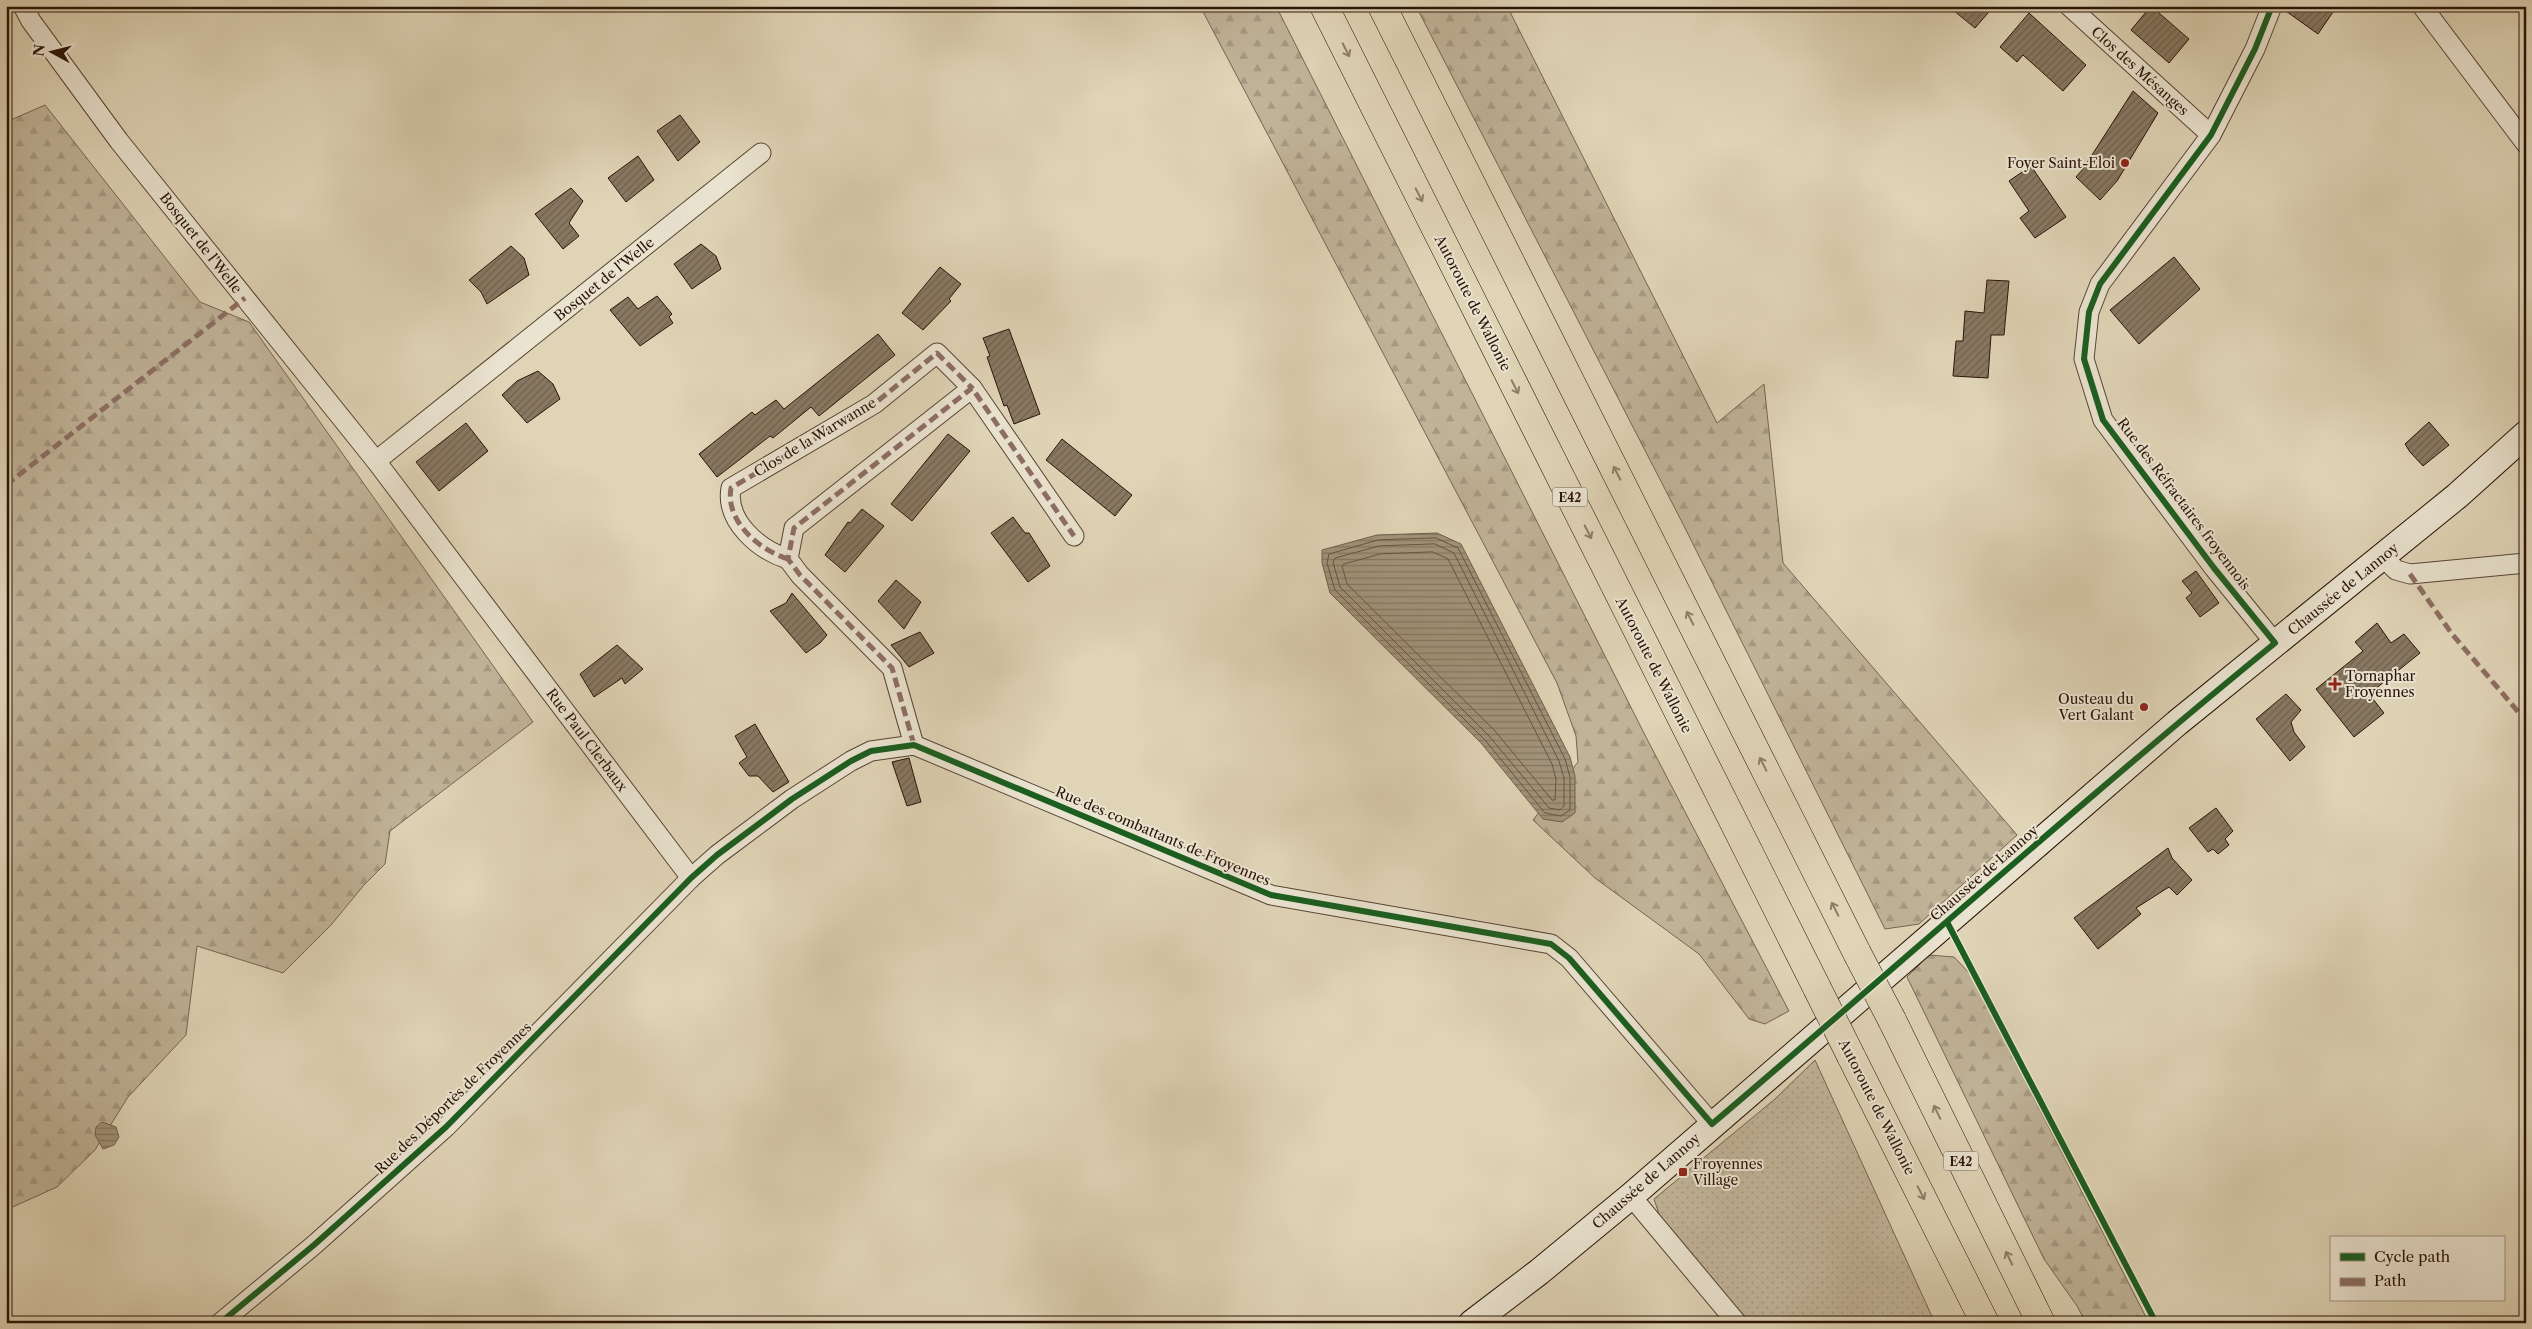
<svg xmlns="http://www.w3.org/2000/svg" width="2532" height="1329" viewBox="0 0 2532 1329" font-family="'Libre Caslon Text',serif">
<defs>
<pattern id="grass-dots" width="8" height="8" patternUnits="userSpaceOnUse" patternTransform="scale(1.25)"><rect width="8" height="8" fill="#c0b398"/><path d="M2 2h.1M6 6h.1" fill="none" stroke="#a59982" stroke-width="1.8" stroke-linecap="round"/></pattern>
<pattern id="forest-firs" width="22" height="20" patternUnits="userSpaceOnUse" patternTransform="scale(1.25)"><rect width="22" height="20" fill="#c0b398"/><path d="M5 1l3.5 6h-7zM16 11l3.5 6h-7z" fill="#a59982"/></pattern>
<pattern id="water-rules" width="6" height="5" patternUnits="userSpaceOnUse" patternTransform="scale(1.25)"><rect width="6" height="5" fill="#a1937a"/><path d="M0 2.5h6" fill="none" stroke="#837762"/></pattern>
<pattern id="building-hatch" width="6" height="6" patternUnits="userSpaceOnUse" patternTransform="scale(1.25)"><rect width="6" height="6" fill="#887862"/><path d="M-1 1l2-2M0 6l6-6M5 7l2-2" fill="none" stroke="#6f614f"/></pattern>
</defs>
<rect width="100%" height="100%" fill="#dfd4b6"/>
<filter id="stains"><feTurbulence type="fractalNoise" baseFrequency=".004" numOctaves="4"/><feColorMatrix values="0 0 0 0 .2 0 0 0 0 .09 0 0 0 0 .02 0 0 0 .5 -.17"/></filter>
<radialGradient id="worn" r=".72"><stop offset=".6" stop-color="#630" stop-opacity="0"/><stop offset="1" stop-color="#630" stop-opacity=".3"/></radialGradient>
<!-- grass -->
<path fill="url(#grass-dots)" stroke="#756450" d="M 1815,1060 L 1935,1323 L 1748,1323 L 1664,1229 L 1654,1199 L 1775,1099 Z"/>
<!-- forest -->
<g fill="url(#forest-firs)" stroke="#756450">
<path d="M 1200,6 L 1276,6 L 1648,741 L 1789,1011 L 1765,1024 L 1749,1019 L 1699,954 L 1595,878 L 1533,820 L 1578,762 L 1576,736 L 1557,683 Z"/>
<path d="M 1416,6 L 1507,6 L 1717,423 L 1764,384 L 1783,563 L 2017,835 L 1919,924 L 1885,929 L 1684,526 Z"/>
<path d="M 45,105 L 200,302 L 249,322 L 533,722 L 390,831 L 385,864 L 364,885 L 331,925 L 283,973 L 197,946 L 186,1035 L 128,1097 L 95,1150 L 57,1187 L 6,1210 L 6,122 Z"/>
<path d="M 1929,955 L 1954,957 L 1971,975 L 2149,1323 L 2086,1323 L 2077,1306 L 2044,1259 L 1907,977 Z"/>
</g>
<!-- water -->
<g fill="url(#water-rules)" stroke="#71604c">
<path d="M 1437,533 L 1461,544 L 1570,757 L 1575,776 L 1575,813 L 1562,822 L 1543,819 L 1481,743 L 1330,593 L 1322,563 L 1322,550 L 1377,535 Z"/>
<path d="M 102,1122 L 116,1127 L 119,1137 L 114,1145 L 103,1149 L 95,1135 L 96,1127 Z"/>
</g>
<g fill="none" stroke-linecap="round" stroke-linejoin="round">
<!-- shore -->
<g stroke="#665440" stroke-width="1">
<path d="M 1436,538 L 1458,548 L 1565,759 L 1570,777 L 1570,810 L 1561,816 L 1545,813 L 1485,740 L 1335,590 L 1327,563 L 1329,554 L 1378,540 Z"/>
<path d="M 1435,544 L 1454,553 L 1559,761 L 1564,778 L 1564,806 L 1560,810 L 1549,808 L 1489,736 L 1340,587 L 1333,562 L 1335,558 L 1379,546 Z"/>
<path d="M 1433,552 L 1448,559 L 1552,764 L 1556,779 L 1555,800 L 1552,800 L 1495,731 L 1347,584 L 1342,566 L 1344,564 L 1380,554 Z"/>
</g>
</g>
<!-- building -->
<g fill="url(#building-hatch)" stroke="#2a1407">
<path d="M 1948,6 L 1994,6 L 1975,28 Z"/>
<path d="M 2151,6 L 2189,39 L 2169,63 L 2131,30 Z"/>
<path d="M 2283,6 L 2325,6 L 2333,12 L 2318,34 L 2283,9 Z"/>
<path d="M 2029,13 L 2086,65 L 2063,91 L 2023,55 L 2017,62 L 2000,47 Z"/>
<path d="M 2133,91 L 2158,113 L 2117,181 L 2100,200 L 2076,177 L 2083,169 Z"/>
<path d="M 680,115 L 700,142 L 678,161 L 657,131 Z"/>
<path d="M 638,156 L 654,180 L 626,202 L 608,178 Z"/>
<path d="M 2031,166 L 2066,217 L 2035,238 L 2020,218 L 2029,211 L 2009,181 Z"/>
<path d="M 571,188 L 583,201 L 569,223 L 579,236 L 563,249 L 535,214 Z"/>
<path d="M 701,244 L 716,256 L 721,269 L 692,289 L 674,264 Z"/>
<path d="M 511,246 L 524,258 L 529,275 L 487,304 L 481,292 L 469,280 Z"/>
<path d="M 2174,257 L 2200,289 L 2139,344 L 2110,310 Z"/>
<path d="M 940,267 L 961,284 L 949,299 L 951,301 L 923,330 L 902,313 Z"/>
<path d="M 1987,280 L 2009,281 L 2004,335 L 1991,335 L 1988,378 L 1953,376 L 1956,341 L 1963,341 L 1965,311 L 1984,313 Z"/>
<path d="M 657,296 L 672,314 L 669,317 L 673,323 L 640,346 L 610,310 L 628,297 L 638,309 Z"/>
<path d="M 1009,329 L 1040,414 L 1014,424 L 1007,405 L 1004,406 L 987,357 L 990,356 L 983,338 Z"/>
<path d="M 878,334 L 895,355 L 819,416 L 811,407 L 773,438 L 770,436 L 717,477 L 699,454 L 752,412 L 755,415 L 776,400 L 784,409 Z"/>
<path d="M 538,371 L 553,384 L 560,399 L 527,423 L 502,395 L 517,381 Z"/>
<path d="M 2429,422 L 2449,445 L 2423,466 L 2410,452 L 2405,444 Z"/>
<path d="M 466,423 L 488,451 L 439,491 L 416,462 Z"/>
<path d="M 948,434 L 970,451 L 912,521 L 891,504 Z"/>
<path d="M 1062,439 L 1132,495 L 1115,516 L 1046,460 Z"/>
<path d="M 862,509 L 884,526 L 845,572 L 825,555 L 848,522 L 850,523 Z"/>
<path d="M 1013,517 L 1025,533 L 1029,533 L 1050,566 L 1028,582 L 991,533 Z"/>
<path d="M 2196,571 L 2219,603 L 2200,617 L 2186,598 L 2192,593 L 2182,581 Z"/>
<path d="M 896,580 L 921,602 L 904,629 L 878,601 Z"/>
<path d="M 792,593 L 827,635 L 820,643 L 806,653 L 770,611 L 786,603 Z"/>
<path d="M 2377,623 L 2391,643 L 2404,634 L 2420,653 L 2369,694 L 2384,713 L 2354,737 L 2316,689 L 2363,651 L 2355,642 Z"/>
<path d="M 920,632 L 934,653 L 909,667 L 891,645 Z"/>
<path d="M 617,645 L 643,669 L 625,684 L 622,678 L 594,697 L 580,674 Z"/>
<path d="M 2286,694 L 2301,710 L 2291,722 L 2294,732 L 2305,747 L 2290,761 L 2256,719 Z"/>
<path d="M 755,724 L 789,782 L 773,792 L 758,776 L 749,776 L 739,763 L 747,757 L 735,736 Z"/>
<path d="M 909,758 L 921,802 L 907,806 L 892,762 Z"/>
<path d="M 2216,808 L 2233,831 L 2225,839 L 2229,845 L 2218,854 L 2213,849 L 2208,852 L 2189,828 Z"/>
<path d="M 2168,848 L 2172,858 L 2192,880 L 2177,895 L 2169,887 L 2136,908 L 2141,914 L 2098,949 L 2074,918 Z"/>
</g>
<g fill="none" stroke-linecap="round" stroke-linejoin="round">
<defs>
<g id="minor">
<path d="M 23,6 L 31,21 L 119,141 L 376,461 L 691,878"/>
<path d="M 2069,6 L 2211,135"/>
<path d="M 2272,6 L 2255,49 L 2211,135 L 2100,284 L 2089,312 L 2084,359 L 2103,420 L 2214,568 L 2275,643"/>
<path d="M 2422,6 L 2526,144"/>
<path d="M 376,461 L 761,153"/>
<path d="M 2383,557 L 2396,570 L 2410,574 L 2526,563"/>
<path d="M 788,559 C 759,550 725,521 731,488 L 874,404 L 937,353 L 972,388"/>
<path d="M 914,745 L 892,668 L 800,575 L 788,559 L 794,528 L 972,388 L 1074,536"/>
<path d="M 1631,1196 L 1737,1323"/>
<path d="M 220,1323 L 314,1245 L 446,1127 L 691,878 L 717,855 L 792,799 L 851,761 L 871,751 L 914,745 L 1271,895 L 1551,944 L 1569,958 L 1712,1124"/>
</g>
<path id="secondary" d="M 1472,1323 L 1539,1272 L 1631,1196 L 2177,723 L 2457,496 L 2526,434"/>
<g id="motorway">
<path d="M 1324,6 L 1817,988"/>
<path d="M 1382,6 L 1857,953"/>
<path d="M 1892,1020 L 2041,1323"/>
<path d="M 1851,1056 L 1985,1323"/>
</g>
</defs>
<!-- minor casing -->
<use href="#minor" stroke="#574433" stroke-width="21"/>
<!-- secondary casing -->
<use href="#secondary" stroke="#2a1407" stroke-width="28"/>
<!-- motorway casing -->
<use href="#motorway" stroke="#2a1407" stroke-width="29"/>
<!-- minor -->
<use href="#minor" stroke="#eae3d0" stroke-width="19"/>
<!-- secondary -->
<use href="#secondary" stroke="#eae3d0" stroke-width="26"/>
<!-- motorway -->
<use href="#motorway" stroke="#dfd4b6" stroke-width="28"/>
<defs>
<g id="motorway-bridge">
<path d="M 1857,953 L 1892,1020"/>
<path d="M 1817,988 L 1851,1056"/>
</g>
</defs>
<!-- motorway-bridge casing -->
<use href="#motorway-bridge" stroke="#2a1407" stroke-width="29" stroke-linecap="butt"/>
<!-- motorway-bridge -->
<use href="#motorway-bridge" stroke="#dfd4b6" stroke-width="28"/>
<!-- quiet -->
<g stroke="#8d6e63" stroke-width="5" stroke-dasharray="10 5" stroke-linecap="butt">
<path d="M 6,485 L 245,298"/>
<path d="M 788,559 C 759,550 725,521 731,488 L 874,404 L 937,353 L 972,388"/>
<path d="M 2410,574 L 2452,634 L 2526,721"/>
<path d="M 914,745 L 892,668 L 800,575 L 788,559 L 794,528 L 972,388 L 1074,536"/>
</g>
<defs>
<g id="cycleway">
<path d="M 1947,922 L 2156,1323"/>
<path d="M 220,1323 L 314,1245 L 446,1127 L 691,878 L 717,855 L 792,799 L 851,761 L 871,751 L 914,745 L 1271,895 L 1551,944 L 1569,958 L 1712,1124 C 1900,964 2084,799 2275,643 L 2214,568 L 2103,420 L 2084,359 L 2089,312 L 2100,284 L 2211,135 L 2255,49 L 2272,6"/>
</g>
</defs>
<!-- cycleway casing -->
<use href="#cycleway" stroke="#eae3d0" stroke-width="9"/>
<!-- cycleway -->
<use href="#cycleway" stroke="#1b5e20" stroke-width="6"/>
</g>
<!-- one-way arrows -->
<defs><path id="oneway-shaft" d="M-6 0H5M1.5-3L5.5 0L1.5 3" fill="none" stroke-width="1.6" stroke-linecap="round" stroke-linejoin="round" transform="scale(1.25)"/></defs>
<g stroke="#8e7e67">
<use href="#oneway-shaft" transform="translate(1346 50) rotate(63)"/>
<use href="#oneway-shaft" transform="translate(1419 195) rotate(63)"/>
<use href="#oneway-shaft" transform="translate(1515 387) rotate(63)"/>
<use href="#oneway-shaft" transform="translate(1617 473) rotate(-117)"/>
<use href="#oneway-shaft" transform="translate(1588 532) rotate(63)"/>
<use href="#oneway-shaft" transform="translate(1690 618) rotate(-117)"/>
<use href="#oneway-shaft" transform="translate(1763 764) rotate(-117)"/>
<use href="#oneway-shaft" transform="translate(1835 909) rotate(-117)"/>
<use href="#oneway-shaft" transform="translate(1937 1112) rotate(-116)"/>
<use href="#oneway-shaft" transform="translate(1921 1193) rotate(63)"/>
<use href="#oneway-shaft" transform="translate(2009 1258) rotate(-116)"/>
</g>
<!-- markers -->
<g fill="#8f2418" stroke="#eae3d0" stroke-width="2">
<circle cx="2125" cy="163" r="5"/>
<path d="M2332.5 676.5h5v5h5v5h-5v5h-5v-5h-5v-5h5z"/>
<circle cx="2144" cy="707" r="5"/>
<rect x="1678" y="1167" width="10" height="10" rx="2.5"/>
</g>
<g text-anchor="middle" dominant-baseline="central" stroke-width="4" stroke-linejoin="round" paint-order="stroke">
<!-- shield labels -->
<g fill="#eae3d0" stroke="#645243" stroke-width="1">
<rect x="1552.5" y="487.5" width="35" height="19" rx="4"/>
<rect x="1943.5" y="1151.5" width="35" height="19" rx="4"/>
</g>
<g font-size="12" font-weight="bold" fill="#2a1407">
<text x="1570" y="497">E42</text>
<text x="1961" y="1161">E42</text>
</g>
<!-- street labels -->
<g font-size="14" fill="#2a1407" stroke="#eae3d0">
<text transform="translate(2140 71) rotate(42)">Clos des Mésanges</text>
<text transform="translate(201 243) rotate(52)">Bosquet de l'Welle</text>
<text transform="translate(604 279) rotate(-39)">Bosquet de l'Welle</text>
<text transform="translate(1473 303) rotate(63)">Autoroute de Wallonie</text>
<text transform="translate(815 437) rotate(-31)">Clos de la Warwanne</text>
<text transform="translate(2184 504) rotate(53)">Rue des Réfractaires froyennois</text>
<text transform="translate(2343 589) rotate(-39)">Chaussée de Lannoy</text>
<text transform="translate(1654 665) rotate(63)">Autoroute de Wallonie</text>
<text transform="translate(587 740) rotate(53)">Rue Paul Clerbaux</text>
<text transform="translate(1163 836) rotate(23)">Rue des combattants de Froyennes</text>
<text transform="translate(1984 873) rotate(-41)">Chaussée de Lannoy</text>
<text transform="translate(453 1098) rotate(-44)">Rue des Déportès de Froyennes</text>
<text transform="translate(1877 1107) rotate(63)">Autoroute de Wallonie</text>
<text transform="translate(1646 1181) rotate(-41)">Chaussée de Lannoy</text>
</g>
<!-- poi labels -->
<g font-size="14" fill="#2a1407" stroke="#eae3d0" text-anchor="end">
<text x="2115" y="163">Foyer Saint-Eloi</text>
<text x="2345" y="676" text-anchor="start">Tornaphar<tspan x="2345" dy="16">Froyennes</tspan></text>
<text x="2134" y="699">Ousteau du<tspan x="2134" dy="16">Vert Galant</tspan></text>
<text x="1693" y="1164" text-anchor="start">Froyennes<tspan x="1693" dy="16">Village</tspan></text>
</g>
</g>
<!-- margin -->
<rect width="2532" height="1329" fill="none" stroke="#dfd4b6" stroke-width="25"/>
<rect x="8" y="8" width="2517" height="1314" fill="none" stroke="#2a1407" stroke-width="2.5"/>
<rect x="12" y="12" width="2507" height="1304" fill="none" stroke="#2a1407"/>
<!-- legend -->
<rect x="2330" y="1236" width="175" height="65" fill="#eae3d0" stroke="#9d9080"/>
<rect x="2340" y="1253" width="25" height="8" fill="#1b5e20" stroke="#9d9080"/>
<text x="2374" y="1262" font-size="15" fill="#2a1407">Cycle path</text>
<rect x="2340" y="1278" width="25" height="8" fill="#8d6e63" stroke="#9d9080"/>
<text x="2374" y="1286" font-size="15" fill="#2a1407">Path</text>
<!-- north arrow -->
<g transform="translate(52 52) rotate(277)" stroke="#eae3d0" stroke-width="4" paint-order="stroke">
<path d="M0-4L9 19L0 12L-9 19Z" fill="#2a1407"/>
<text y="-8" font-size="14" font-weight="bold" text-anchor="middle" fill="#2a1407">N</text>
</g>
<rect width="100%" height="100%" filter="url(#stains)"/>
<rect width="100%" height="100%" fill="url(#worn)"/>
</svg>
